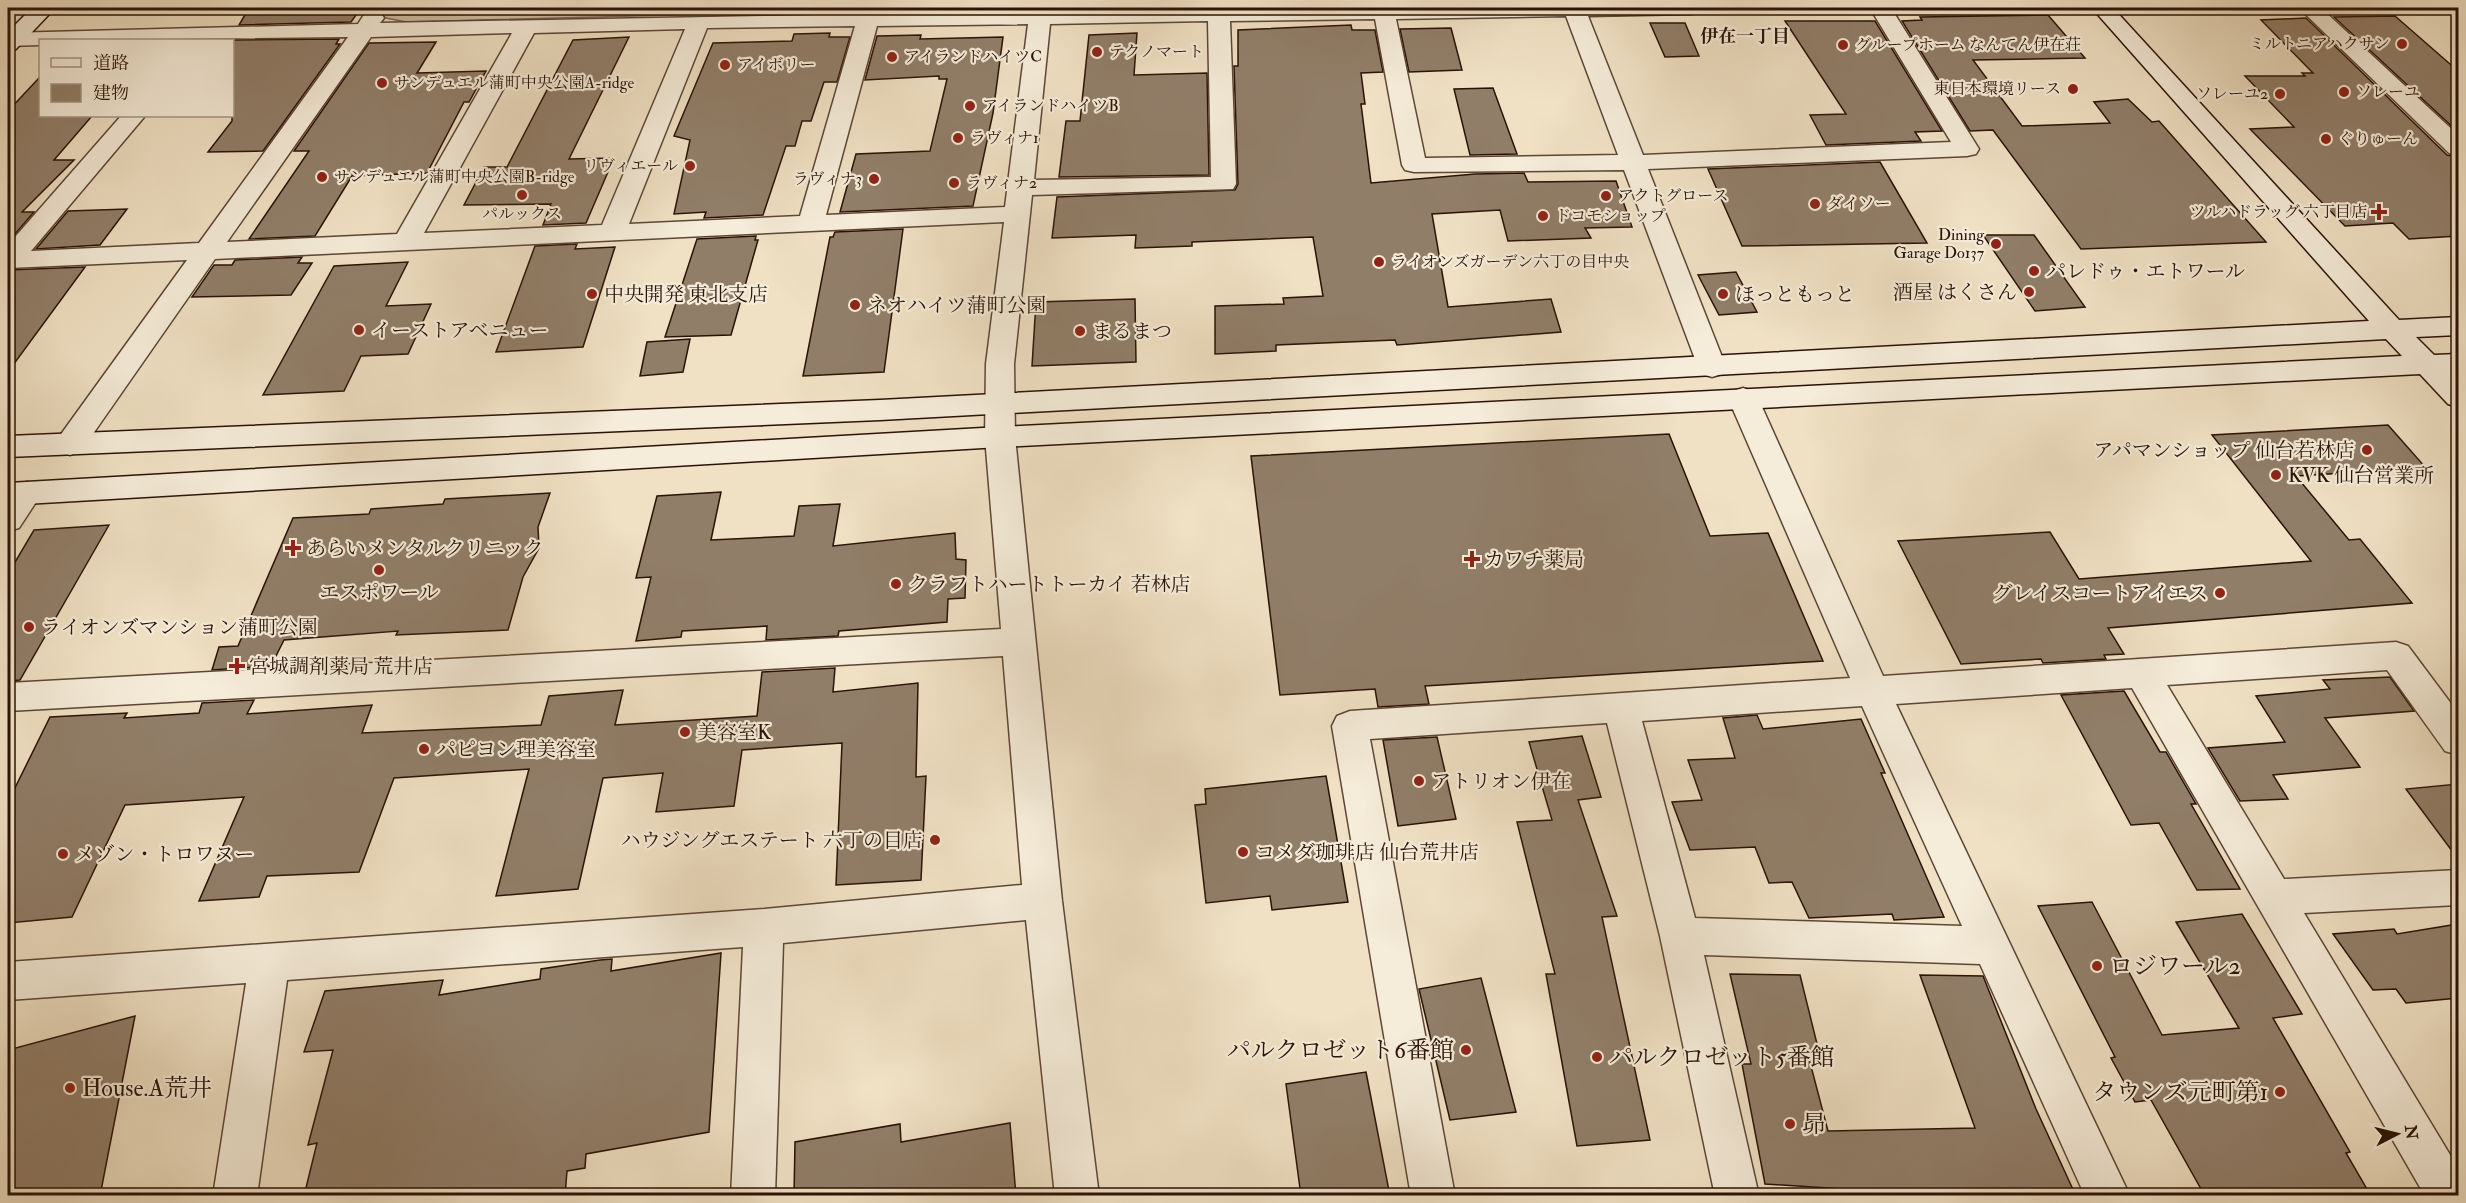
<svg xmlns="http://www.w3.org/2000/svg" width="2466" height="1203" viewBox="0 0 2466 1203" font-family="'IM FELL Double Pica','Noto Serif JP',serif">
<rect width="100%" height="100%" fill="#f0e1c4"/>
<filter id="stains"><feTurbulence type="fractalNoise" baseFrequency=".00333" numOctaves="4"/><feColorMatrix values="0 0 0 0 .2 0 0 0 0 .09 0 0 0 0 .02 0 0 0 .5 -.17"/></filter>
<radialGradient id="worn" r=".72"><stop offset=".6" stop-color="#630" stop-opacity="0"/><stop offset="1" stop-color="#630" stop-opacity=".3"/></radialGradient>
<!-- green -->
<path fill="#cebea4" stroke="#7c6856" stroke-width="1.5" d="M 381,8 L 948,8 L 406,22 L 386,18 L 378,12 Z"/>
<!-- building -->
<g fill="#917e69" stroke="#2a1207" stroke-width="1.5">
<path d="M 249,8 L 361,8 L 351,22 L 239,25 Z"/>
<path d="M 2048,15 L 2085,58 L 1973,60 L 2022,126 L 2110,123 L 2094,102 L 2128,99 L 2152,122 L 2159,121 L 2266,242 L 2081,249 L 1993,130 L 1970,131 L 1902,21 L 1922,20 L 1920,17 Z"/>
<path d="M 2395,16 L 2458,71 L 2458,132 L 2334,17 Z"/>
<path d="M 2306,18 L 2447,155 L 2458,157 L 2458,236 L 2409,239 L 2393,223 L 2345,226 L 2250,129 L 2294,127 L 2245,76 L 2305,76 L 2302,73 L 2313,73 L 2261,20 Z"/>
<path d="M 1785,21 L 1875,21 L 1942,131 L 1915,132 L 1921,141 L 1826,145 L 1810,115 L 1846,114 Z"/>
<path d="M 1650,23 L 1685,23 L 1699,56 L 1665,57 Z"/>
<path d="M 1351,25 L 1352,30 L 1375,30 L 1383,72 L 1361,73 L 1365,104 L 1361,104 L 1371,183 L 1475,174 L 1524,173 L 1528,182 L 1616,181 L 1632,227 L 1585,228 L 1591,238 L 1508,241 L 1500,210 L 1432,214 L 1448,307 L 1551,299 L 1561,332 L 1397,345 L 1395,340 L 1276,345 L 1276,351 L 1215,354 L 1215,306 L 1284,304 L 1283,298 L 1323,296 L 1313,237 L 1192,242 L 1192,246 L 1135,248 L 1136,235 L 1052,238 L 1057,197 L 1235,190 L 1238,184 L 1234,66 L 1238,66 L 1238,30 Z"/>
<path d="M 1451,28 L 1462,70 L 1409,72 L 1400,29 Z"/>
<path d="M 830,33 L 829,37 L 850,37 L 837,82 L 824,82 L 811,121 L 802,121 L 795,146 L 786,146 L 763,215 L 704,218 L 706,212 L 674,214 L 690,140 L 674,136 L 713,43 L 792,41 L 794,34 Z"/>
<path d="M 1137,33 L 1134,75 L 1207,73 L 1209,175 L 1059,177 L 1066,121 L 1080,121 L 1089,35 Z"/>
<path d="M 921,35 L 920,39 L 1003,37 L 993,113 L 973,206 L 840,212 L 856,154 L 930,151 L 947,79 L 939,79 L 939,76 L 865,80 L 877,36 Z"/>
<path d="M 629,37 L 569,159 L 614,158 L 586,223 L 543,225 L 551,204 L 464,205 L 484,167 L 507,167 L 573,40 Z"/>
<path d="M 339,39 L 336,44 L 340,44 L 263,151 L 208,152 L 232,121 L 232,40 Z"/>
<path d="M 436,42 L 417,73 L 486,71 L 469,102 L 464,102 L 427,173 L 352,176 L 315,236 L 249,239 L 309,151 L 294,151 L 369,43 Z"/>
<path d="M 40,77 L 40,116 L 92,116 L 54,160 L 74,160 L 22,212 L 34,212 L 8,242 L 8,111 Z"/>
<path d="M 1493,88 L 1517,154 L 1470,155 L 1454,89 Z"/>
<path d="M 1880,162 L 1927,243 L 1742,246 L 1708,169 Z"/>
<path d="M 127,209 L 100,245 L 36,249 L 68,211 Z"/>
<path d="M 903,229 L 884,372 L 803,376 L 830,237 L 833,237 L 835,232 Z"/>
<path d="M 1983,235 L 2034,235 L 2085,307 L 2035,311 Z"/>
<path d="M 756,236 L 755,240 L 758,240 L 731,335 L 665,337 L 697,239 Z"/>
<path d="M 577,244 L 575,249 L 615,247 L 583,347 L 496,352 L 535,246 Z"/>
<path d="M 302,257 L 298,263 L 312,263 L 291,295 L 192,297 L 214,265 L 232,265 L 235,260 Z"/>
<path d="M 408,262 L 386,306 L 431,304 L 408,354 L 361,356 L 344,391 L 263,395 L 334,266 Z"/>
<path d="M 85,267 L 8,372 L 8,270 Z"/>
<path d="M 1736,272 L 1757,312 L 1719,315 L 1698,275 Z"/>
<path d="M 1135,299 L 1136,362 L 1032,366 L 1036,302 Z"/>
<path d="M 690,339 L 683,372 L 640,376 L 647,342 Z"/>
<path d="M 2388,425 L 2426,468 L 2296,476 L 2349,540 L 2360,539 L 2412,603 L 2108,628 L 2124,654 L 2104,655 L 2106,659 L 2043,663 L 2041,659 L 1961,664 L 1898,541 L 2050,532 L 2079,579 L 2311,561 L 2212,435 Z"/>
<path d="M 1669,434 L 1710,536 L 1768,533 L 1823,661 L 1425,686 L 1429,704 L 1378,707 L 1375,689 L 1280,695 L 1251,456 Z"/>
<path d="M 721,492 L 711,540 L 794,536 L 799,506 L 840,504 L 833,546 L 955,533 L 956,559 L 966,560 L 965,598 L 948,599 L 947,622 L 839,631 L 838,636 L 766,640 L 767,626 L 682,631 L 681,637 L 636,641 L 651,577 L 636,578 L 657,496 Z"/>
<path d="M 550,493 L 538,527 L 539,548 L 523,577 L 508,630 L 396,635 L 398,631 L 284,640 L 271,666 L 212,670 L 219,647 L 238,646 L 293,518 L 369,514 L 371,509 L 443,504 L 445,499 Z"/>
<path d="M 109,525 L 20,680 L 8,681 L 8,574 L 34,530 Z"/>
<path d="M 835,668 L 833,692 L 918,683 L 916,777 L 926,776 L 921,880 L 836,885 L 842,743 L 742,750 L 734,806 L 656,812 L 663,773 L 603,778 L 578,889 L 496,896 L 529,769 L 394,778 L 359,872 L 267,876 L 259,897 L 199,901 L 244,797 L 125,805 L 72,917 L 8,923 L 8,802 L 50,717 L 127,713 L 124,718 L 199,713 L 202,703 L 254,700 L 247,714 L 372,705 L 362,733 L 541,725 L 549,696 L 623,690 L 615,725 L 757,716 L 762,672 Z"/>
<path d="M 2390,677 L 2414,711 L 2325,718 L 2360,767 L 2273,775 L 2288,799 L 2240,801 L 2208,748 L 2285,742 L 2256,696 L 2330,689 L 2323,680 Z"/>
<path d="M 2124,691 L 2160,752 L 2166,752 L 2196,804 L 2191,804 L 2240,889 L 2197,890 L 2159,823 L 2131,825 L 2061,695 Z"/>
<path d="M 1757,715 L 1763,729 L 1861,719 L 1885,773 L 1881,773 L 1944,917 L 1894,920 L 1892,914 L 1809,918 L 1792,882 L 1769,883 L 1755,847 L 1690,850 L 1672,802 L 1702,800 L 1688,760 L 1735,758 L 1723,718 Z"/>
<path d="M 1582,736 L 1601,797 L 1578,800 L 1617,916 L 1602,917 L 1650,1140 L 1577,1146 L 1546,974 L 1555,974 L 1517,822 L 1552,820 L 1529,742 Z"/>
<path d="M 1437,737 L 1456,819 L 1398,826 L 1383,740 Z"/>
<path d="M 1326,776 L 1348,902 L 1272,910 L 1270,896 L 1206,903 L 1195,805 L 1206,804 L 1205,789 Z"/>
<path d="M 2458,784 L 2458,859 L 2406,789 Z"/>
<path d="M 2092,902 L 2162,1035 L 2239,1028 L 2176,922 L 2242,914 L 2302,1014 L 2273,1018 L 2350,1152 L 2346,1153 L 2371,1196 L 2205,1196 L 2151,1100 L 2135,1102 L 2111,1058 L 2115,1057 L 2038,906 Z"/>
<path d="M 2458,924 L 2458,998 L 2406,1003 L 2396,989 L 2373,990 L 2333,934 L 2394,929 L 2397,934 Z"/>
<path d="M 721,953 L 709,1132 L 586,1154 L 585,1168 L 567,1171 L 565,1196 L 304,1196 L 317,1143 L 308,1145 L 333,1050 L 304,1052 L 325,991 L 443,980 L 439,995 L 540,979 L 541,969 L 600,960 L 612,959 L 611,971 Z"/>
<path d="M 1730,974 L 1800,975 L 1819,1052 L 1807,1051 L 1828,1131 L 1975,1128 L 1920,975 L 1983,976 L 2036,1109 L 2076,1196 L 1905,1196 L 1905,1193 L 1765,1184 L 1742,1064 L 1751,1064 Z"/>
<path d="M 1481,978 L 1516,1112 L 1450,1120 L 1419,989 Z"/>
<path d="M 135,1016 L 100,1196 L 8,1196 L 8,1050 Z"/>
<path d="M 1366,1072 L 1390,1196 L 1301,1196 L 1286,1084 Z"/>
<path d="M 1010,1123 L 1016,1196 L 794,1196 L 795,1142 L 900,1124 L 901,1142 Z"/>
</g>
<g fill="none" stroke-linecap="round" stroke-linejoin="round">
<defs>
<g id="street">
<path d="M 1031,8 L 1051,8 L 1051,11 L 1701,8 L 1699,13 L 1691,14 L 1588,16 L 1643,155 L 1951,142 L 1870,8 L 1891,8 L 1979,149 L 1976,154 L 1967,156 L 1648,169 L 1726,367 L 1722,374 L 1712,377 L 1702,374 L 1698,367 L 1624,170 L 1414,172 L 1405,170 L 1402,165 L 1375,19 L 1230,21 L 1236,184 L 1233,189 L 1032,195 L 1014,364 L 1015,437 L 1062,901 L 1099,1196 L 1055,1196 L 1026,920 L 783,943 L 775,1196 L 731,1196 L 743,947 L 287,980 L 257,1196 L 213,1196 L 246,983 L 8,1000 L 8,962 L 764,909 L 1022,885 L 1003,656 L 8,711 L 8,683 L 1001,629 L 985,437 L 986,364 L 1004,222 L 215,259 L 81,451 L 70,455 L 59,451 L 55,444 L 59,437 L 187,260 L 9,268 L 8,245 L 121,116 L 145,116 L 31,251 L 199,243 L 348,37 L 40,40 L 40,45 L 8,46 L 8,33 L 358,24 L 365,13 L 381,13 L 384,18 L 380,23 L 1030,11 ZM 1566,16 L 1618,155 L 1425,158 L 1396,19 ZM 1208,21 L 1211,177 L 1034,180 L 1050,24 ZM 1028,24 L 1005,207 L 826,215 L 877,26 ZM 855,26 L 800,216 L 629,224 L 707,28 ZM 685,29 L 602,225 L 424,233 L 534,33 ZM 512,33 L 397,234 L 227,242 L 371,37 Z"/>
<path d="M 2299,8 L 2321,8 L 2458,135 L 2458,155 L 2449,153 Z"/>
<path d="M 1743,388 L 1753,391 L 1758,398 L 1883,676 L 2396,642 L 2408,646 L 2458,713 L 2458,755 L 2445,751 L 2387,670 L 2167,685 L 2284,879 L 2458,870 L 2458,905 L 2304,913 L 2458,1168 L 2458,1196 L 2425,1196 L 2132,688 L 1896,704 L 2130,1196 L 2085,1196 L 1980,964 L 1704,955 L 1759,1196 L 1715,1196 L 1660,936 L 1607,723 L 1370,739 L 1455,1196 L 1411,1196 L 1332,726 L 1337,716 L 1350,711 L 1850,678 L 1728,398 L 1733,391 ZM 1862,706 L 1962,926 L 1695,918 L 1642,721 Z"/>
<path d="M 27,482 L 38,485 L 42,493 L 19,528 L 8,531 C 8,510 3,489 27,482 Z"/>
</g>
<g id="secondary">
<path d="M 32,8 L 55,8 L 16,49 L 8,51 L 8,32 Z"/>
<path d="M 2092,8 L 2113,8 L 2399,320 L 2458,317 L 2458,335 L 2416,337 L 2434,355 L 2458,354 L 2458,372 L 2451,373 L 2458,380 L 2458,407 L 2448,404 L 2420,374 L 1000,447 L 8,505 L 8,483 L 1000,427 L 2402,356 L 2386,339 L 880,420 L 8,457 L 8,436 L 880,400 L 2369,321 Z"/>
</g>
</defs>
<!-- street casing -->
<use href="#street" stroke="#5c4636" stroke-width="3"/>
<!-- secondary casing -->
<use href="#secondary" stroke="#2a1207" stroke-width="3"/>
<!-- street -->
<use href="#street" fill="#f5ecd9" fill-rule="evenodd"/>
<!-- secondary -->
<use href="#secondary" fill="#f5ecd9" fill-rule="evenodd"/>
</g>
<!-- markers -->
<g fill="#8f2418" stroke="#f5ecd9" stroke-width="2">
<circle cx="2402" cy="44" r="6"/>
<circle cx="1843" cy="45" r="6"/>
<circle cx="1097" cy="52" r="6"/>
<circle cx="892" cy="57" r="6"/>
<circle cx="725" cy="65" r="6"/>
<circle cx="382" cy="83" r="6"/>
<circle cx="2073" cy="89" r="6"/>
<circle cx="2344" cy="92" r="6"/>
<circle cx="2280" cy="94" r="6"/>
<circle cx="970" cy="106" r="6"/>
<circle cx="958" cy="138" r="6"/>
<circle cx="2326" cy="139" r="6"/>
<circle cx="690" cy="166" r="6"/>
<circle cx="322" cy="177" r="6"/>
<circle cx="874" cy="179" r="6"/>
<circle cx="954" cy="183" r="6"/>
<circle cx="522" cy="195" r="6"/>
<circle cx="1606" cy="196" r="6"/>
<circle cx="1815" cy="204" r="6"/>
<path d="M2376 203h6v6h6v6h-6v6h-6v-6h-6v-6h6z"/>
<circle cx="1543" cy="216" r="6"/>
<circle cx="1996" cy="244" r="6"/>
<circle cx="1379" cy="262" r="6"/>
<circle cx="2034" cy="271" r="6"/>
<circle cx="2029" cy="292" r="6"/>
<circle cx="592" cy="294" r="6"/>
<circle cx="1723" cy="294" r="6"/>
<circle cx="855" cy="305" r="6"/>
<circle cx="359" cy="330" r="6"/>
<circle cx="1080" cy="331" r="6"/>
<circle cx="2367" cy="450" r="6"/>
<circle cx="2276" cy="475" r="6"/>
<path d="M290 539h6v6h6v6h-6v6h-6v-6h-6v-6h6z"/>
<path d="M1469 550h6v6h6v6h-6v6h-6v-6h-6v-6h6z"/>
<circle cx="379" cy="570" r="6"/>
<circle cx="896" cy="584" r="6"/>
<circle cx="2220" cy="593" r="6"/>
<circle cx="29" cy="627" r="6"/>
<path d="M234 657h6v6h6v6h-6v6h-6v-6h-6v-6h6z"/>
<circle cx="685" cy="732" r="6"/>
<circle cx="424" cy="749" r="6"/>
<circle cx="1419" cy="781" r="6"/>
<circle cx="935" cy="840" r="6"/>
<circle cx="1243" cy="852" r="6"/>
<circle cx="63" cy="854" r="6"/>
<circle cx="2097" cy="966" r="6"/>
<circle cx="1466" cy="1050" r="6"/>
<circle cx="1597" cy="1057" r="6"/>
<circle cx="70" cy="1088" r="6"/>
<circle cx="2280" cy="1092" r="6"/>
<circle cx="1790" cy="1124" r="6"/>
</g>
<g text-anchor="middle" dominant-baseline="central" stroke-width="4.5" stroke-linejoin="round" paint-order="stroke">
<!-- far-poi labels -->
<g font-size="16" fill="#2a1207" stroke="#f5ecd9" text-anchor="start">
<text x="2390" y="44" text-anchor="end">ミルトニアハクサン</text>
<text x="1855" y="45">グループホーム なんてん伊在荘</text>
<text x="1109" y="52">テクノマート</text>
<text x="904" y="57">アイランドハイツC</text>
<text x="737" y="65">アイボリー</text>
<text x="394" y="83">サンデュエル蒲町中央公園A-ridge</text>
<text x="2061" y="89" text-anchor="end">東日本環境リース</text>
<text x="2356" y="92">ソレーユ</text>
<text x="2268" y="94" text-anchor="end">ソレーユ2</text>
<text x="982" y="106">アイランドハイツB</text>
<text x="970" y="138">ラヴィナ1</text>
<text x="2338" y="139">ぐりゅーん</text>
<text x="678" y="166" text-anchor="end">リヴィエール</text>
<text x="334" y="177">サンデュエル蒲町中央公園B-ridge</text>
<text x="862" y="179" text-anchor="end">ラヴィナ3</text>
<text x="966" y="183">ラヴィナ2</text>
<text x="1618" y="196">アクトグロース</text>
<text x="1827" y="204">ダイソー</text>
<text x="2367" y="212" text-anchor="end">ツルハドラッグ 六丁目店</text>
<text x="522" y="214" text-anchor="middle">パルックス</text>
<text x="1555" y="216">ドコモショップ</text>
<text x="1984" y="235" text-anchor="end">Dining<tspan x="1984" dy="18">Garage Do137</tspan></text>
<text x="1391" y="262">ライオンズガーデン六丁の目中央</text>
</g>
<!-- far-neighbourhood labels -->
<g font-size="18" font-weight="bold" fill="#2a1207" stroke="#f5ecd9">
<text x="1745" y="36">伊在一丁目</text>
</g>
<!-- poi labels -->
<g font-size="20" fill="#2a1207" stroke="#f5ecd9" text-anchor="start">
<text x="2046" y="271">パレドゥ・エトワール</text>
<text x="2017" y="292" text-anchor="end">酒屋 はくさん</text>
<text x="604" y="294">中央開発 東北支店</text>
<text x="1735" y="294">ほっともっと</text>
<text x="867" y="305">ネオハイツ蒲町公園</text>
<text x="371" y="330">イーストアベニュー</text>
<text x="1092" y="331">まるまつ</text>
<text x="2355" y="450" text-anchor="end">アパマンショップ 仙台若林店</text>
<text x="2288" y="475">KVK 仙台営業所</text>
<text x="306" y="548">あらいメンタルクリニック</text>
<text x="1484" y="559">カワチ薬局</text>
<text x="908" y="584">クラフトハートトーカイ 若林店</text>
<text x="379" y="592" text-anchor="middle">エスポワール</text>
<text x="2208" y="593" text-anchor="end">グレイスコートアイエス</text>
<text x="41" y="627">ライオンズマンション蒲町公園</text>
<text x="249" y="666">宮城調剤薬局 荒井店</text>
<text x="697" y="732">美容室K</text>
<text x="436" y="749">パピヨン理美容室</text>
<text x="1431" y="781">アトリオン伊在</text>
<text x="923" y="840" text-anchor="end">ハウジングエステート 六丁の目店</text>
<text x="1255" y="852">コメダ珈琲店 仙台荒井店</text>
<text x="75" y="854">メゾン・トロワヌー</text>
</g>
<!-- near-poi labels -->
<g font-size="24" fill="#2a1207" stroke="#f5ecd9" text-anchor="start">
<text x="2109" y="966">ロジワール2</text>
<text x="1454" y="1050" text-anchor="end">パルクロゼット6番館</text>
<text x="1609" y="1057">パルクロゼット5番館</text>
<text x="82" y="1088">House.A荒井</text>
<text x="2268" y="1092" text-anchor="end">タウンズ元町第1</text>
<text x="1802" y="1124">昴</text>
</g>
</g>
<!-- margin -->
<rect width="2466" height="1203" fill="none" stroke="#f0e1c4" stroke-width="30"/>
<rect x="9" y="9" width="2448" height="1185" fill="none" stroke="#2a1207" stroke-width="3"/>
<rect x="15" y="15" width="2436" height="1173" fill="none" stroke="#2a1207" stroke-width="1.5"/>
<!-- legend -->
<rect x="39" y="39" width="195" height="78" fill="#f5ecd9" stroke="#a49585" stroke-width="1.5"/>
<rect x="51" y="58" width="30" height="9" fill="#f5ecd9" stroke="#a49585" stroke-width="1.5"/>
<text x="93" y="69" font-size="18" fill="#2a1207">道路</text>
<rect x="51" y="84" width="30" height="18" fill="#917e69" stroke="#a49585" stroke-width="1.5"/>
<text x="93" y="99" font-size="18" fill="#2a1207">建物</text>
<!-- north arrow -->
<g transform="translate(2397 1134) rotate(83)" stroke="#f5ecd9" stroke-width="4.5" paint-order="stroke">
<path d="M0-4.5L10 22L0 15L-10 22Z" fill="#2a1207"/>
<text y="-9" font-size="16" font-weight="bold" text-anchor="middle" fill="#2a1207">N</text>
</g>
<rect width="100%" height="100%" filter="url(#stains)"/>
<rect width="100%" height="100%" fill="url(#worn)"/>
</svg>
